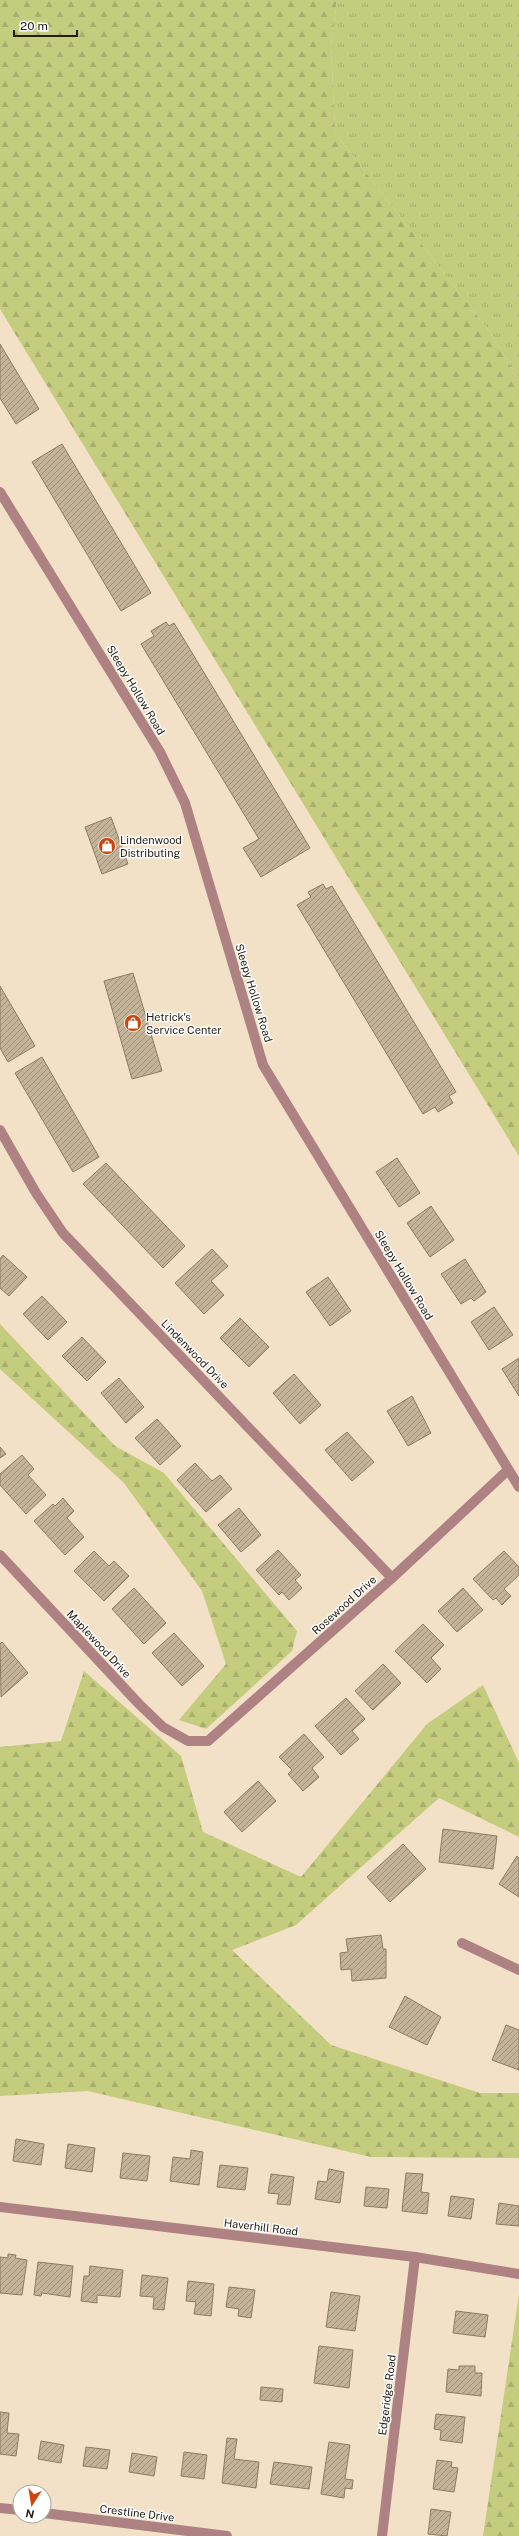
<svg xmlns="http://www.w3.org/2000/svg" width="519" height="2536" viewBox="0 0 519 2536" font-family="'Public Sans',sans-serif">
<defs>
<pattern id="grass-tufts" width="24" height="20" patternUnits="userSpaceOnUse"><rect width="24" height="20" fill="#c4cc7e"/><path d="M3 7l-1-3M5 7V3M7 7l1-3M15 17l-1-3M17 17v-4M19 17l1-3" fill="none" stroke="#a8af6c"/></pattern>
<pattern id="forest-firs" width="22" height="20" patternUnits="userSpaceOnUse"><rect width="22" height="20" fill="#c4cc7e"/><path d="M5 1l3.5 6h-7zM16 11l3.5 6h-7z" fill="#a8af6c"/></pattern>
<pattern id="building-hatch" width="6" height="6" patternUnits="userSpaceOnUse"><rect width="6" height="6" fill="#c3b399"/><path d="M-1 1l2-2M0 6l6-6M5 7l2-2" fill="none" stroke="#9e917c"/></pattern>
</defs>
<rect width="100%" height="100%" fill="#f2e1c6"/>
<!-- grass -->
<path fill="url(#grass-tufts)" d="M 337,0 L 519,0 L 519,379 L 486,327 L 335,133 L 331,45 Z"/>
<!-- forest -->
<g fill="url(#forest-firs)">
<path d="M 0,0 L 337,0 L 331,45 L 335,133 L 486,327 L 519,379 L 519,1156 L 0,309 Z"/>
<path d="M 0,1324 L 115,1446 L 164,1473 L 297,1631 L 292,1651 L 206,1729 L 179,1720 L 226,1664 L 202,1591 L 124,1483 L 0,1369 Z"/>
<path d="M 84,1671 L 181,1756 L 203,1832 L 301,1877 L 427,1724 L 483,1685 L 519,1763 L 519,1837 L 439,1798 L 296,1925 L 232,1950 L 331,2045 L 480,2093 L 519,2093 L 519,2158 L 371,2157 L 88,2091 L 0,2096 L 0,1747 L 61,1741 Z"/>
<path d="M 519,2294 L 519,2536 L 483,2536 Z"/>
</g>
<!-- building -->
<g fill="url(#building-hatch)" stroke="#8b7b63">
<path d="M 0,344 L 39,409 L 16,424 L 0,398 Z"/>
<path d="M 62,444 L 151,593 L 121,611 L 32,462 Z"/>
<path d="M 166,622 L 169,626 L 174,623 L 310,848 L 261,877 L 243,848 L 259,839 L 141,644 L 154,636 L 151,631 Z"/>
<path d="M 111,817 L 128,864 L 102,874 L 85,827 Z"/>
<path d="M 323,884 L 326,889 L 332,886 L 456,1092 L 449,1096 L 453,1103 L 438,1112 L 435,1107 L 423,1114 L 297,905 L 311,897 L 308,892 Z"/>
<path d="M 133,973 L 162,1071 L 132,1079 L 104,981 Z"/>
<path d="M 0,986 L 35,1046 L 8,1062 L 0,1048 Z"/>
<path d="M 42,1057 L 99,1157 L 73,1172 L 15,1073 Z"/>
<path d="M 397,1158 L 420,1193 L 399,1207 L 376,1172 Z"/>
<path d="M 106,1163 L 185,1246 L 163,1268 L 83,1184 Z"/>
<path d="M 431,1206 L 454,1240 L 430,1257 L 407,1223 Z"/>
<path d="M 212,1249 L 228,1266 L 211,1281 L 224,1295 L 204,1314 L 175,1283 Z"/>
<path d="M 3,1255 L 27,1277 L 9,1296 L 0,1288 L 0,1259 Z"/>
<path d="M 465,1259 L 486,1292 L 474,1301 L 471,1298 L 461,1304 L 441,1274 Z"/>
<path d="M 328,1277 L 351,1311 L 330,1326 L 306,1292 Z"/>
<path d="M 42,1296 L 67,1322 L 48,1340 L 23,1314 Z"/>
<path d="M 494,1307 L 513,1335 L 489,1350 L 471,1322 Z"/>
<path d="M 240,1318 L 269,1347 L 249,1367 L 220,1338 Z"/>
<path d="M 82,1337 L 106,1362 L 87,1381 L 62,1356 Z"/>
<path d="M 519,1358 L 519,1396 L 502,1369 Z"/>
<path d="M 294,1374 L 321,1405 L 300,1424 L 273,1393 Z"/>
<path d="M 119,1378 L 144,1407 L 126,1423 L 101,1393 Z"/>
<path d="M 412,1396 L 431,1433 L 408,1446 L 387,1411 Z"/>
<path d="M 157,1419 L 181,1446 L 160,1465 L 135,1438 Z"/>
<path d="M 347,1432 L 374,1462 L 352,1481 L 325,1450 Z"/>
<path d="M 0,1447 L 6,1454 L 0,1458 Z"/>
<path d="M 22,1455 L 34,1469 L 28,1475 L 46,1495 L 26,1514 L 0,1485 L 0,1474 Z"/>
<path d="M 195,1463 L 212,1481 L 220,1475 L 232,1489 L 206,1512 L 177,1480 Z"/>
<path d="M 63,1498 L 74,1511 L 67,1518 L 84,1537 L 65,1555 L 34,1521 L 53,1504 L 55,1506 Z"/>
<path d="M 239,1508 L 261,1535 L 241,1552 L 218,1525 Z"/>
<path d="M 278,1550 L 301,1575 L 295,1580 L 302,1588 L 289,1600 L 282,1592 L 279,1595 L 256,1570 Z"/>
<path d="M 94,1551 L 109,1566 L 114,1561 L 129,1576 L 104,1601 L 74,1571 Z"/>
<path d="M 504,1551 L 519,1567 L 519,1575 L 504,1589 L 511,1596 L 502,1605 L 496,1598 L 493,1600 L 473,1579 Z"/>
<path d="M 134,1588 L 166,1623 L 144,1644 L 112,1609 Z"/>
<path d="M 463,1588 L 483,1610 L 457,1632 L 438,1611 Z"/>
<path d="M 423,1624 L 444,1645 L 431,1658 L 441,1669 L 427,1683 L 395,1651 Z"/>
<path d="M 174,1633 L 204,1666 L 182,1686 L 152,1653 Z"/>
<path d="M 2,1642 L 28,1673 L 1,1697 L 0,1644 Z"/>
<path d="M 383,1664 L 401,1683 L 373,1710 L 355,1691 Z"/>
<path d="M 346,1698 L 365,1719 L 352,1731 L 359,1739 L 341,1755 L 315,1726 Z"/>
<path d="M 304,1734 L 324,1757 L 312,1768 L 319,1777 L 303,1791 L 288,1774 L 292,1770 L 279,1757 Z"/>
<path d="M 258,1781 L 276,1801 L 242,1832 L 224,1812 Z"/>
<path d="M 443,1829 L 497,1836 L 493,1869 L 439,1862 Z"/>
<path d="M 403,1844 L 426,1869 L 390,1902 L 367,1877 Z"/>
<path d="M 517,1856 L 519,1858 L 519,1897 L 499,1884 Z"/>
<path d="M 381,1935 L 383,1949 L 386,1949 L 386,1978 L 352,1981 L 351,1969 L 341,1970 L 340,1953 L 348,1952 L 346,1939 Z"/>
<path d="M 405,1996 L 441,2017 L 427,2045 L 389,2027 Z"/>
<path d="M 506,2025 L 519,2030 L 519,2070 L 492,2060 Z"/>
<path d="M 16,2139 L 44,2144 L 41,2165 L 13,2161 Z"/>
<path d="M 68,2144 L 95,2148 L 92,2172 L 65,2168 Z"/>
<path d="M 191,2150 L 203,2152 L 199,2185 L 170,2181 L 173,2157 L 190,2159 Z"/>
<path d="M 123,2153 L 150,2156 L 147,2181 L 120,2178 Z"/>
<path d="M 220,2165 L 248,2168 L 245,2190 L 217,2187 Z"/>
<path d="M 329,2169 L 344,2172 L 340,2203 L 315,2199 L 318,2181 L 327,2182 Z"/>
<path d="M 406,2173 L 423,2174 L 421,2192 L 429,2193 L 427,2214 L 402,2211 Z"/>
<path d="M 271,2174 L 294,2177 L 290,2205 L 277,2204 L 279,2194 L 268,2193 Z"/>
<path d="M 366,2187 L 389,2189 L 387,2208 L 364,2206 Z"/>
<path d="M 451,2196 L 474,2199 L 471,2219 L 448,2216 Z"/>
<path d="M 499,2203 L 519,2206 L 519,2226 L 496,2224 Z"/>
<path d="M 8,2254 L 16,2255 L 15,2258 L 27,2260 L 22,2295 L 0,2293 L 0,2257 L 8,2258 Z"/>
<path d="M 38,2262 L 73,2266 L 70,2297 L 42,2293 L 41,2296 L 34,2295 Z"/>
<path d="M 90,2266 L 123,2270 L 120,2297 L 97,2295 L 97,2303 L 81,2301 L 84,2276 L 89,2276 Z"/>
<path d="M 142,2275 L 168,2278 L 164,2310 L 153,2309 L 154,2297 L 140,2296 Z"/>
<path d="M 188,2281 L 214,2284 L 211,2316 L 194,2314 L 196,2302 L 186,2301 Z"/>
<path d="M 229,2287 L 255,2290 L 251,2318 L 238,2316 L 239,2309 L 226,2307 Z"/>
<path d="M 331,2292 L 360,2296 L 355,2331 L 326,2327 Z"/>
<path d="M 456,2311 L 488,2315 L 485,2337 L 453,2333 Z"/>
<path d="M 319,2346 L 353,2350 L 349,2388 L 314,2383 Z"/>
<path d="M 459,2366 L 475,2366 L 475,2373 L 482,2373 L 481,2396 L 446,2392 L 448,2369 L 459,2370 Z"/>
<path d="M 261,2387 L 283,2389 L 282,2402 L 260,2400 Z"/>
<path d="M 0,2412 L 9,2413 L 7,2433 L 19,2434 L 16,2456 L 0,2454 Z"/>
<path d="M 436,2414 L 465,2417 L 462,2443 L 440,2440 L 441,2430 L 434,2429 Z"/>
<path d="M 227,2438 L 237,2439 L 234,2459 L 259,2462 L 256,2488 L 222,2483 Z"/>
<path d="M 41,2441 L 64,2445 L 61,2463 L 38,2459 Z"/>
<path d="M 329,2442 L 350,2445 L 345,2479 L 353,2480 L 352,2489 L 345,2488 L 344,2498 L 321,2494 Z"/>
<path d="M 86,2447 L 110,2450 L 107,2469 L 83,2466 Z"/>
<path d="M 184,2452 L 207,2455 L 204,2479 L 181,2476 Z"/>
<path d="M 132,2453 L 157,2457 L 154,2476 L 129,2472 Z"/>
<path d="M 437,2460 L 452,2462 L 451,2467 L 458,2468 L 454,2492 L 433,2489 Z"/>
<path d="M 274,2462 L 312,2467 L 309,2489 L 270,2484 Z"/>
<path d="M 431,2509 L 451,2512 L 447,2536 L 428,2534 Z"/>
</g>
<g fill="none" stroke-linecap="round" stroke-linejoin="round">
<!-- street -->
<g stroke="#ae8183" stroke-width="10">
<path d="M 0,492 L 160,752 L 185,803 L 263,1065 L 519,1487"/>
<path d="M 0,1130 L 36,1193 L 63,1233 L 392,1578"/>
<path d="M 0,1555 L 139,1704 L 163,1727 L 188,1741 L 208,1741 L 392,1578 L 508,1470"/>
<path d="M 462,1943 L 519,1970"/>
<path d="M 0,2207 L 415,2257 L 519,2274"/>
<path d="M 0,2508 L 20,2510"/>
<path d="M 44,2513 L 227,2536"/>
<path d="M 382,2536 L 415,2257"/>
</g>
</g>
<!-- icons -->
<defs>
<symbol id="shop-disc" viewBox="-11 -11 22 22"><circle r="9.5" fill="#cc460d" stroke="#fff"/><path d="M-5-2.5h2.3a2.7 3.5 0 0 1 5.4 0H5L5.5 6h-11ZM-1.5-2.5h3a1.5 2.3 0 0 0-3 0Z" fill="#fff"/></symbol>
</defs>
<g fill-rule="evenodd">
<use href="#shop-disc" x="97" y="836" width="20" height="20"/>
<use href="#shop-disc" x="123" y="1013" width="20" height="20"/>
</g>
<g text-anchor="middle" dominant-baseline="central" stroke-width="3" stroke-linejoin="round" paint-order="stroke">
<!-- street labels -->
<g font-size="11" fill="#231d13" stroke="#fff">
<text transform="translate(136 690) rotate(59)">Sleepy Hollow Road</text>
<text transform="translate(254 993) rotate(73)">Sleepy Hollow Road</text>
<text transform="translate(404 1275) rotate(59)">Sleepy Hollow Road</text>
<text transform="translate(195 1354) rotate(46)">Lindenwood Drive</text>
<text transform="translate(344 1605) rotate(-42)">Rosewood Drive</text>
<text transform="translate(99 1644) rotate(47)">Maplewood Drive</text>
<text transform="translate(261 2227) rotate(7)">Haverhill Road</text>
<text transform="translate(387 2395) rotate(-83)">Edgeridge Road</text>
<text transform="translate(137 2513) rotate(7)">Crestline Drive</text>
</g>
<!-- poi labels -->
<g font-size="11" fill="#231d13" stroke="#fff" text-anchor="start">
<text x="120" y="840">Lindenwood<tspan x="120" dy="13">Distributing</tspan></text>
<text x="146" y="1017">Hetrick's<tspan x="146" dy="13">Service Center</tspan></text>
</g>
</g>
<!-- north arrow -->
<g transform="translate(32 2504) rotate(192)"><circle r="19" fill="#ffffff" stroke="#a7a5a1"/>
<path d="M0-3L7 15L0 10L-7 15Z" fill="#cc460d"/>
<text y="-6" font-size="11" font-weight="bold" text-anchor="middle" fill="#231d13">N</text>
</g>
<!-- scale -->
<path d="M14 30v6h63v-6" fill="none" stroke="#231d13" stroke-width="2"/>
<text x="20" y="30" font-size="12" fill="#231d13" stroke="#ffffff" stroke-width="3" paint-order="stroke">20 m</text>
</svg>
